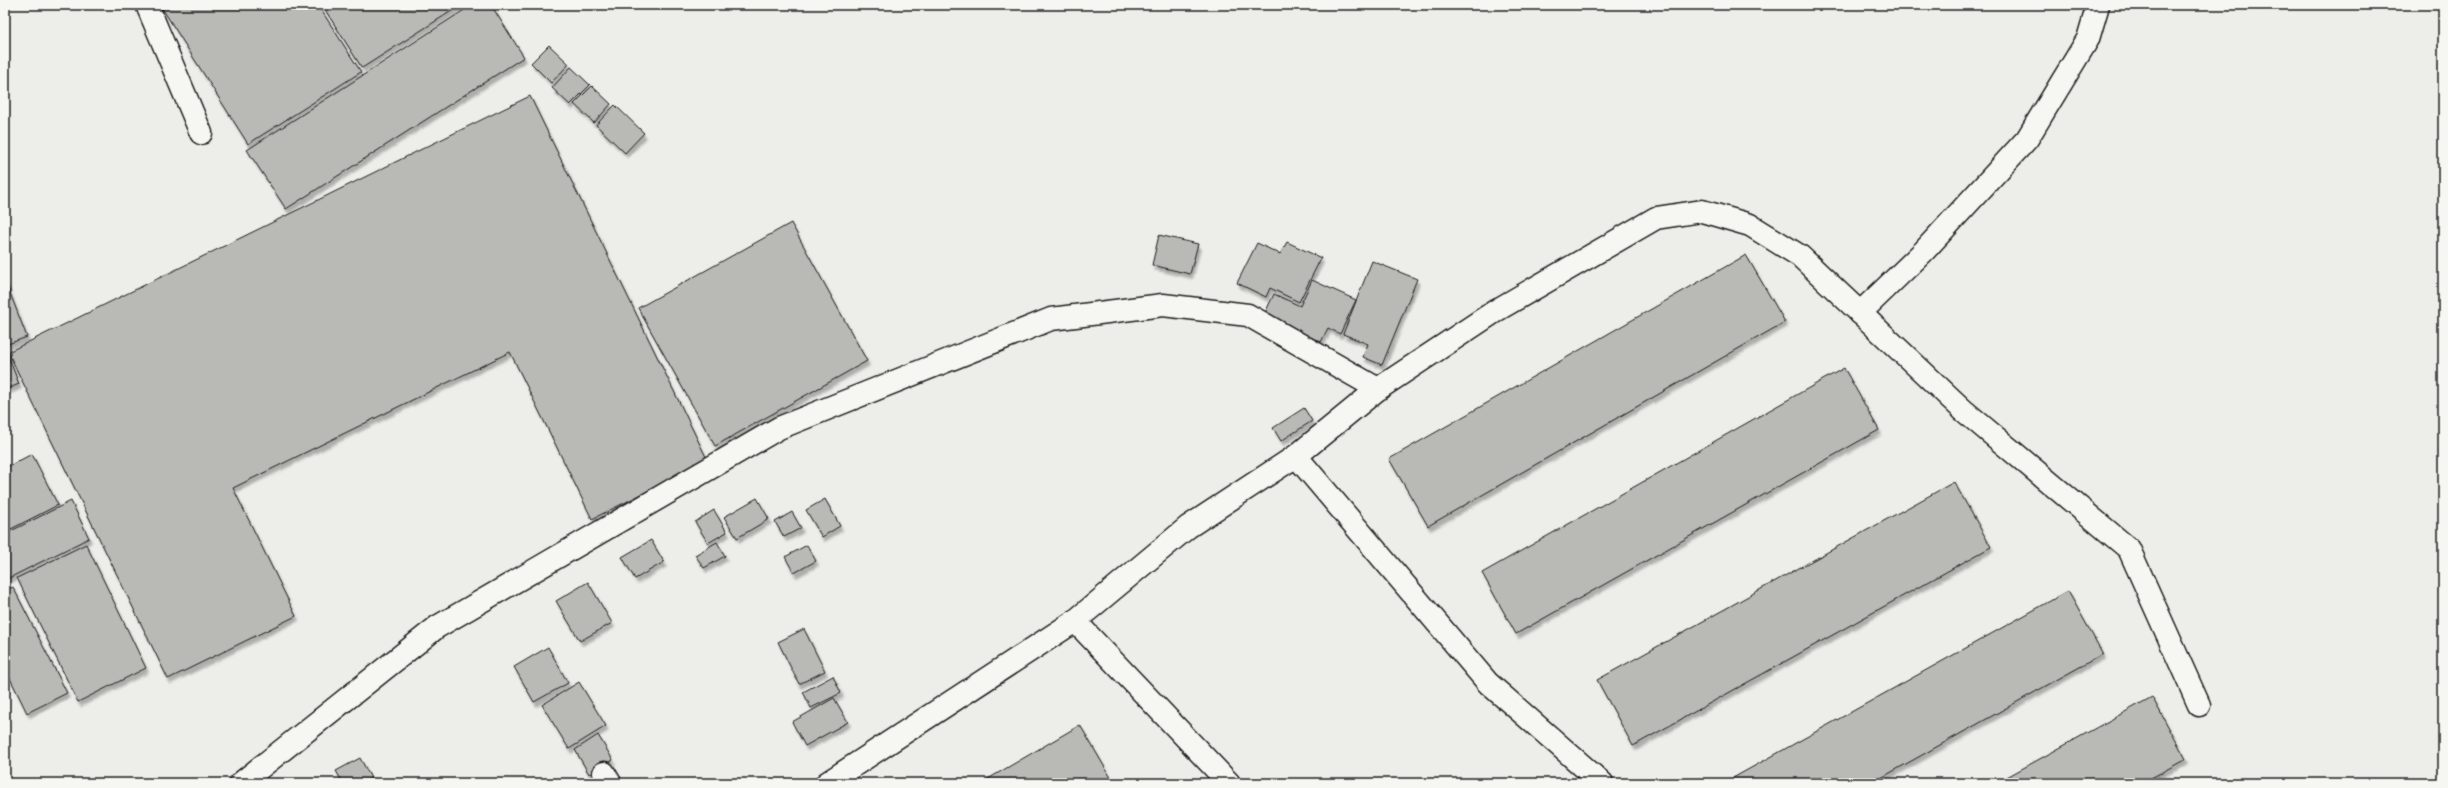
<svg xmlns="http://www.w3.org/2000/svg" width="2448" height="788" viewBox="0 0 2448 788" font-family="Mynerve,sans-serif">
<defs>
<filter id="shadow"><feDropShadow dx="2.5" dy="4.5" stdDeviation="1" flood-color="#0004"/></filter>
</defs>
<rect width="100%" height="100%" fill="#edede9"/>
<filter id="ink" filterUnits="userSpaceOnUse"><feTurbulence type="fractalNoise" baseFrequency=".025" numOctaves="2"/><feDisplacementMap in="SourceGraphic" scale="8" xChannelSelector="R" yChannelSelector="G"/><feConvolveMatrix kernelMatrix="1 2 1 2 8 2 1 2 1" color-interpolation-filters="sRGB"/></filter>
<g filter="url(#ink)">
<!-- building -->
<g fill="#b9b9b6" stroke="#1c1c1c" filter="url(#shadow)">
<path d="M 160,5 L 318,5 L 361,72 L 248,144 Z"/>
<path d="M 322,5 L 461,5 L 362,68 Z"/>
<path d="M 472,5 L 491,5 L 524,57 L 286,209 L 247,150 Z"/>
<path d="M 549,45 L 569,64 L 551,83 L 531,63 Z"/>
<path d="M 571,67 L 590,85 L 570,105 L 552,88 Z"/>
<path d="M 592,86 L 611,104 L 594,123 L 574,104 Z"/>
<path d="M 530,96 L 708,461 L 592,519 L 510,352 L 233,488 L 296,616 L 168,679 L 8,352 Z"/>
<path d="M 615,105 L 644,133 L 625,153 L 596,125 Z"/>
<path d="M 791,223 L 867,361 L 715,446 L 638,308 Z"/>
<path d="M 1159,235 L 1198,244 L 1190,274 L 1152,265 Z"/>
<path d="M 1287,242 L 1321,258 L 1299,302 L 1270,288 L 1266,297 L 1237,283 L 1257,243 L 1280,254 Z"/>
<path d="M 1746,255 L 1785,322 L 1428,526 L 1389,459 Z"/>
<path d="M 1372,261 L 1417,279 L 1382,365 L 1363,357 L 1368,344 L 1343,334 Z"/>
<path d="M 5,280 L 27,337 L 5,345 Z"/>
<path d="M 1312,280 L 1356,300 L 1340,334 L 1328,328 L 1321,342 L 1264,315 L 1274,294 L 1300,306 Z"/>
<path d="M 5,348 L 19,384 L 5,390 Z"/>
<path d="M 1844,368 L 1879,430 L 1516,634 L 1482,573 Z"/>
<path d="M 1304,408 L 1312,421 L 1281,441 L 1273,428 Z"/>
<path d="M 32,454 L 58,505 L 5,532 L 5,468 Z"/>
<path d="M 1954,482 L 1991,547 L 1633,746 L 1597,680 Z"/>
<path d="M 757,498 L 769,519 L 737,538 L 724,517 Z"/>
<path d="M 825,499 L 840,526 L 822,537 L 806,510 Z"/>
<path d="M 71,501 L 89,538 L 5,580 L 5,534 Z"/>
<path d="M 714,510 L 727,532 L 708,543 L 695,522 Z"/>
<path d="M 792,512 L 801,528 L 784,537 L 775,522 Z"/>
<path d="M 651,540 L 664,562 L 635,579 L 622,557 Z"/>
<path d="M 717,542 L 725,556 L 704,568 L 695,555 Z"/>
<path d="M 86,544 L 146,668 L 78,702 L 17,578 Z"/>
<path d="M 807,545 L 816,561 L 794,573 L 785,557 Z"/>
<path d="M 588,582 L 612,623 L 580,641 L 556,601 Z"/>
<path d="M 13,587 L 67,693 L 27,713 L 5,668 L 5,591 Z"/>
<path d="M 2068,591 L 2103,654 L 1872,783 L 1724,783 Z"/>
<path d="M 804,629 L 825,671 L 799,684 L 778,642 Z"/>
<path d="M 548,647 L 568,683 L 534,702 L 514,667 Z"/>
<path d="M 833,676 L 841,693 L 811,708 L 803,692 Z"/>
<path d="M 579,682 L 606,726 L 569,749 L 542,705 Z"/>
<path d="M 2152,697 L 2186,759 L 2142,783 L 1996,783 Z"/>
<path d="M 834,698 L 848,722 L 805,746 L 792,722 Z"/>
<path d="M 1080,725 L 1114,783 L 981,783 Z"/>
<path d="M 598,735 L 613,760 L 589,774 L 575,750 Z"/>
<path d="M 360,758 L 371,778 L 363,783 L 343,783 L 336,771 Z"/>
</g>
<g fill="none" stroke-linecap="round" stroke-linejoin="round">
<defs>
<g id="minor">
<path d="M 147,5 L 201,133"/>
<path d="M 1860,313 L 1924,251 L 2027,139 L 2088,39 L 2098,5"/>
<path d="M 1296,456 L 1488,683 L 1602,783"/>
<path d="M 1075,621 L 1229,783"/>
<path d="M 604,773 L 610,783"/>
<path d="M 241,783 L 437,627 L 779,428 L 1051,319 L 1163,305 L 1248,315 L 1378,389"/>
<path d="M 827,783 L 1075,621 L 1188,527 L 1296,456 L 1378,389 L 1497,310 L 1656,218 L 1702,211 L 1750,225 L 1800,256 L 1963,410 L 2129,549 L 2199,705"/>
</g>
</defs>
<!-- minor casing -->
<use href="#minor" stroke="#1c1c1c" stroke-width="25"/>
<!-- minor -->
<use href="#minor" stroke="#f6f6f2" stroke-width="22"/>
</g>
</g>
<!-- margin -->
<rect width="2448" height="788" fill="none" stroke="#f6f6f2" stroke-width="20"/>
<rect x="10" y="10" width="2428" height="768" fill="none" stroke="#1c1c1c" stroke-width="1.5" filter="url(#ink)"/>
</svg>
